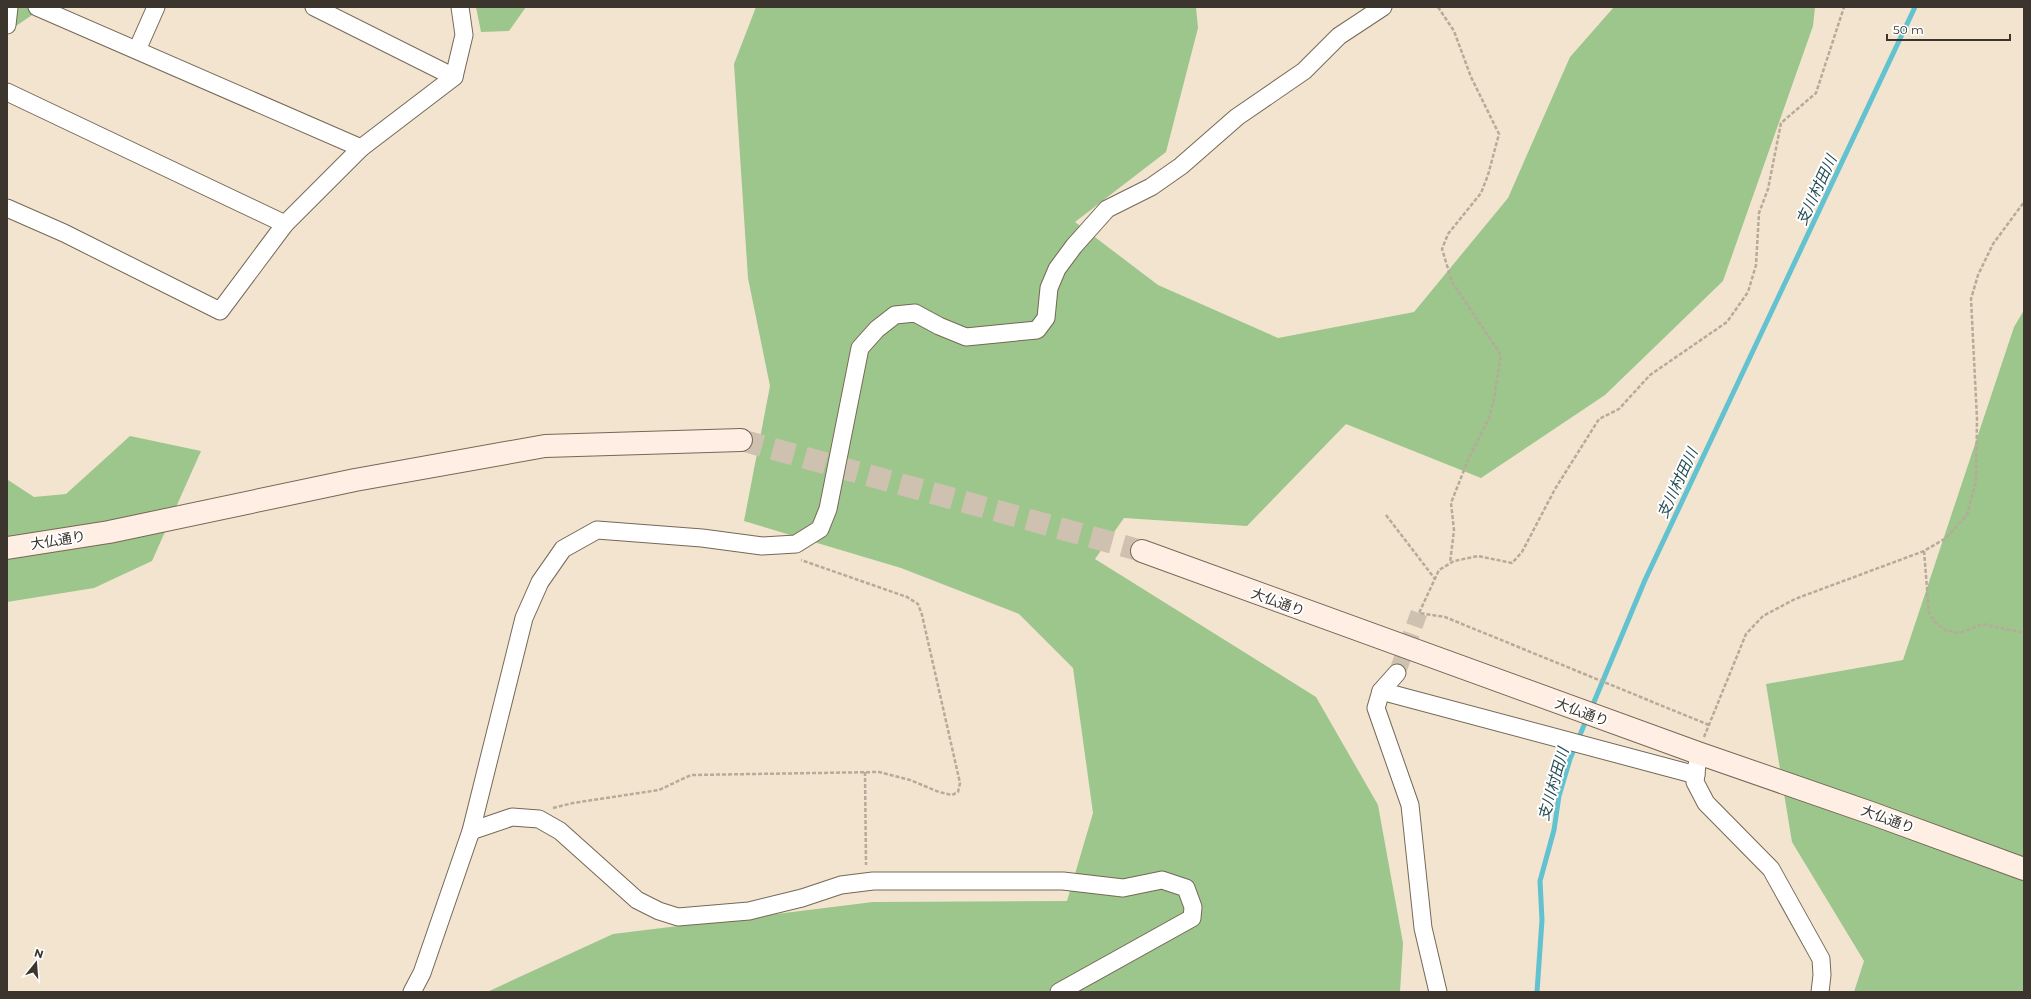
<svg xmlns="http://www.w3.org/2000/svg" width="2031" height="999" viewBox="0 0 2031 999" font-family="Montserrat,'Noto Sans JP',sans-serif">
<rect width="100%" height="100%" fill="#f3e4d0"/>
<!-- forest -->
<g fill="#9cc68c">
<path d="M 7,7 L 44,7 L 7,32 Z"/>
<path d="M 476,7 L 526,7 L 509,31 L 481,32 Z"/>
<path d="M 756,7 L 1196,7 L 1198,28 L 1166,152 L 1075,222 L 1158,285 L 1278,338 L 1414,312 L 1508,198 L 1570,57 L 1614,7 L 1815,7 L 1813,26 L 1723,281 L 1605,395 L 1481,478 L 1346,424 L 1247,526 L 1124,518 L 1095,559 L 1316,697 L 1378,805 L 1403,943 L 1400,992 L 487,992 L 613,934 L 873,902 L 1067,901 L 1093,813 L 1073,668 L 1019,614 L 901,568 L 744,521 L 770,386 L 748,278 L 734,64 Z"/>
<path d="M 2024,310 L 2024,992 L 1854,992 L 1864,961 L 1792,842 L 1766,684 L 1903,660 L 2014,327 Z"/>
<path d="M 7,335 L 8,480 L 34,497 L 66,494 L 130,436 L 201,451 L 152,561 L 94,588 L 7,602 Z"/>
</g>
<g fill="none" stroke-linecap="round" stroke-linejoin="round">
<!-- stream -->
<g stroke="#63c2d0" stroke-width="5">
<path d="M 1591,709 L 1645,580 L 1915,7"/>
<path d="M 1537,992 L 1542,920 L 1540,881 L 1554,830 L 1559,796 L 1570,759 L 1587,718"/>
</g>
<!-- street-tunnel -->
<path stroke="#cec1af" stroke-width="17" stroke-dasharray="17 8" stroke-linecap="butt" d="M 1397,673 L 1419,613"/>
<!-- secondary-tunnel -->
<path stroke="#cec1af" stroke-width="22" stroke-dasharray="22 11" stroke-linecap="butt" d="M 741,440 L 1142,551"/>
<defs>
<g id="street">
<path d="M 37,7 L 361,148"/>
<path d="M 314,7 L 454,77"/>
<path d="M 7,25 L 9,7"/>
<path d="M 137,50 L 156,7"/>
<path d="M 7,92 L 285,224"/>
<path d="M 7,208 L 64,233 L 220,311 L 285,224 L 361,148 L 454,77 L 464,35 L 460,7"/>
<path d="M 1397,673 L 1381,691 L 1376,708 L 1410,805 L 1423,928 L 1438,992"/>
<path d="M 1381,691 L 1696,775"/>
<path d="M 1697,765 L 1695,782 L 1706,803 L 1771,869 L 1821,959 L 1822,975 L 1820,992"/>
<path d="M 471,831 L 512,817 L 539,819 L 560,831 L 637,900 L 659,911 L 678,917 L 749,911 L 802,898 L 841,885 L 873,881 L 1063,881 L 1123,888 L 1162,880 L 1186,888 L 1193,907 L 1192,918 L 1059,992"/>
<path d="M 412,992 L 422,973 L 471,831 L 524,618 L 540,582 L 563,549 L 597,530 L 702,538 L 762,546 L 796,544 L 820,529 L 828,509 L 860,348 L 877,329 L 895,315 L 915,313 L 939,326 L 966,337 L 1037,330 L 1046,318 L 1049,288 L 1057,269 L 1074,246 L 1107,209 L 1151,187 L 1181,166 L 1237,117 L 1304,71 L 1339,36 L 1383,7"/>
</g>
<g id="secondary">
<path d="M 7,548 L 109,532 L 355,480 L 545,446 L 741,440"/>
<path d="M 1142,551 L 1698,753 L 1871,813 L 2024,869"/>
</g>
</defs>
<!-- street casing -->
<use href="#street" stroke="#756856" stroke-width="19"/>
<!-- secondary casing -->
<use href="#secondary" stroke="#756856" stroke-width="24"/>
<!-- path -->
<g stroke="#b6aa9a" stroke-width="2.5" stroke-dasharray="4 2" stroke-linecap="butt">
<path d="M 1438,7 L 1454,31 L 1471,77 L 1499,134 L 1488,175 L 1481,193 L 1448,234 L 1442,249 L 1452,282 L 1501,355 L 1494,399 L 1489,418 L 1468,460 L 1451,503 L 1454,530 L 1450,563"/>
<path d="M 1386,515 L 1435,579"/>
<path d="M 1924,551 L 1929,613 L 1935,622 L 1945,630 L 1960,633 L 1983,624 L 2024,633"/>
<path d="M 1709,725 L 1445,617 L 1419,613 L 1439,570 L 1454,561 L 1478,556 L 1512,563 L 1522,552 L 1555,489 L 1599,419 L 1619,409 L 1650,375 L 1727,322 L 1748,292 L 1756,265 L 1759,213 L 1768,189 L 1781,123 L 1816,93 L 1844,7"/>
<path d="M 1704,737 L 1746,634 L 1763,616 L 1795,599 L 1924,551 L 1946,538 L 1967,515 L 1976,481 L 1977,419 L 1971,299 L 1978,275 L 1993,244 L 2024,202"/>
<path d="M 865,772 L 866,865"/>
<path d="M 553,808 L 573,803 L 659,790 L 691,775 L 879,772 L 910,780 L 939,792 L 952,795 L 958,792 L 960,783 L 922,615 L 918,604 L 907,597 L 801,560"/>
</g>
<!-- street -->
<use href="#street" stroke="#fff" stroke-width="17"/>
<!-- secondary -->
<use href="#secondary" stroke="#feeee4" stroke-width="22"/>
</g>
<g text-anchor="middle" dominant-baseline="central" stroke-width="4" stroke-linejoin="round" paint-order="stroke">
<!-- street labels -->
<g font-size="14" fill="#3b352d" stroke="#fff">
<text transform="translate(58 540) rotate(-9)">大仏通り</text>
<text transform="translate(1278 602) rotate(20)">大仏通り</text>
<text transform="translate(1582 712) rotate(20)">大仏通り</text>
<text transform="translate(1888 819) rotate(20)">大仏通り</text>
</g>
<!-- water labels -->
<g font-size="15" font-style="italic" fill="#214c53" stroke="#fff">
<text transform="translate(1816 190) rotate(-65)">支川村田川</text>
<text transform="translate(1677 483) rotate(-65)">支川村田川</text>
<text transform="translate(1553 784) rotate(-74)">支川村田川</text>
</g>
</g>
<!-- border -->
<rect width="2031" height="999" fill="none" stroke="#3b352d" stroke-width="16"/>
<!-- north arrow -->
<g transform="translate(36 963) rotate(17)" stroke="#ffffff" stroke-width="3" paint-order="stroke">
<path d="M0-3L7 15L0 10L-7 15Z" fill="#3b352d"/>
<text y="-6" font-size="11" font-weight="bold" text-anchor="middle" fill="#3b352d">N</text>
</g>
<!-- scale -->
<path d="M1887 34v6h123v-6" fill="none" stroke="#3b352d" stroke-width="2"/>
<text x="1893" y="34" font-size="12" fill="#3b352d" stroke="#ffffff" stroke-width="3" paint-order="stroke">50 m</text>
</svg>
